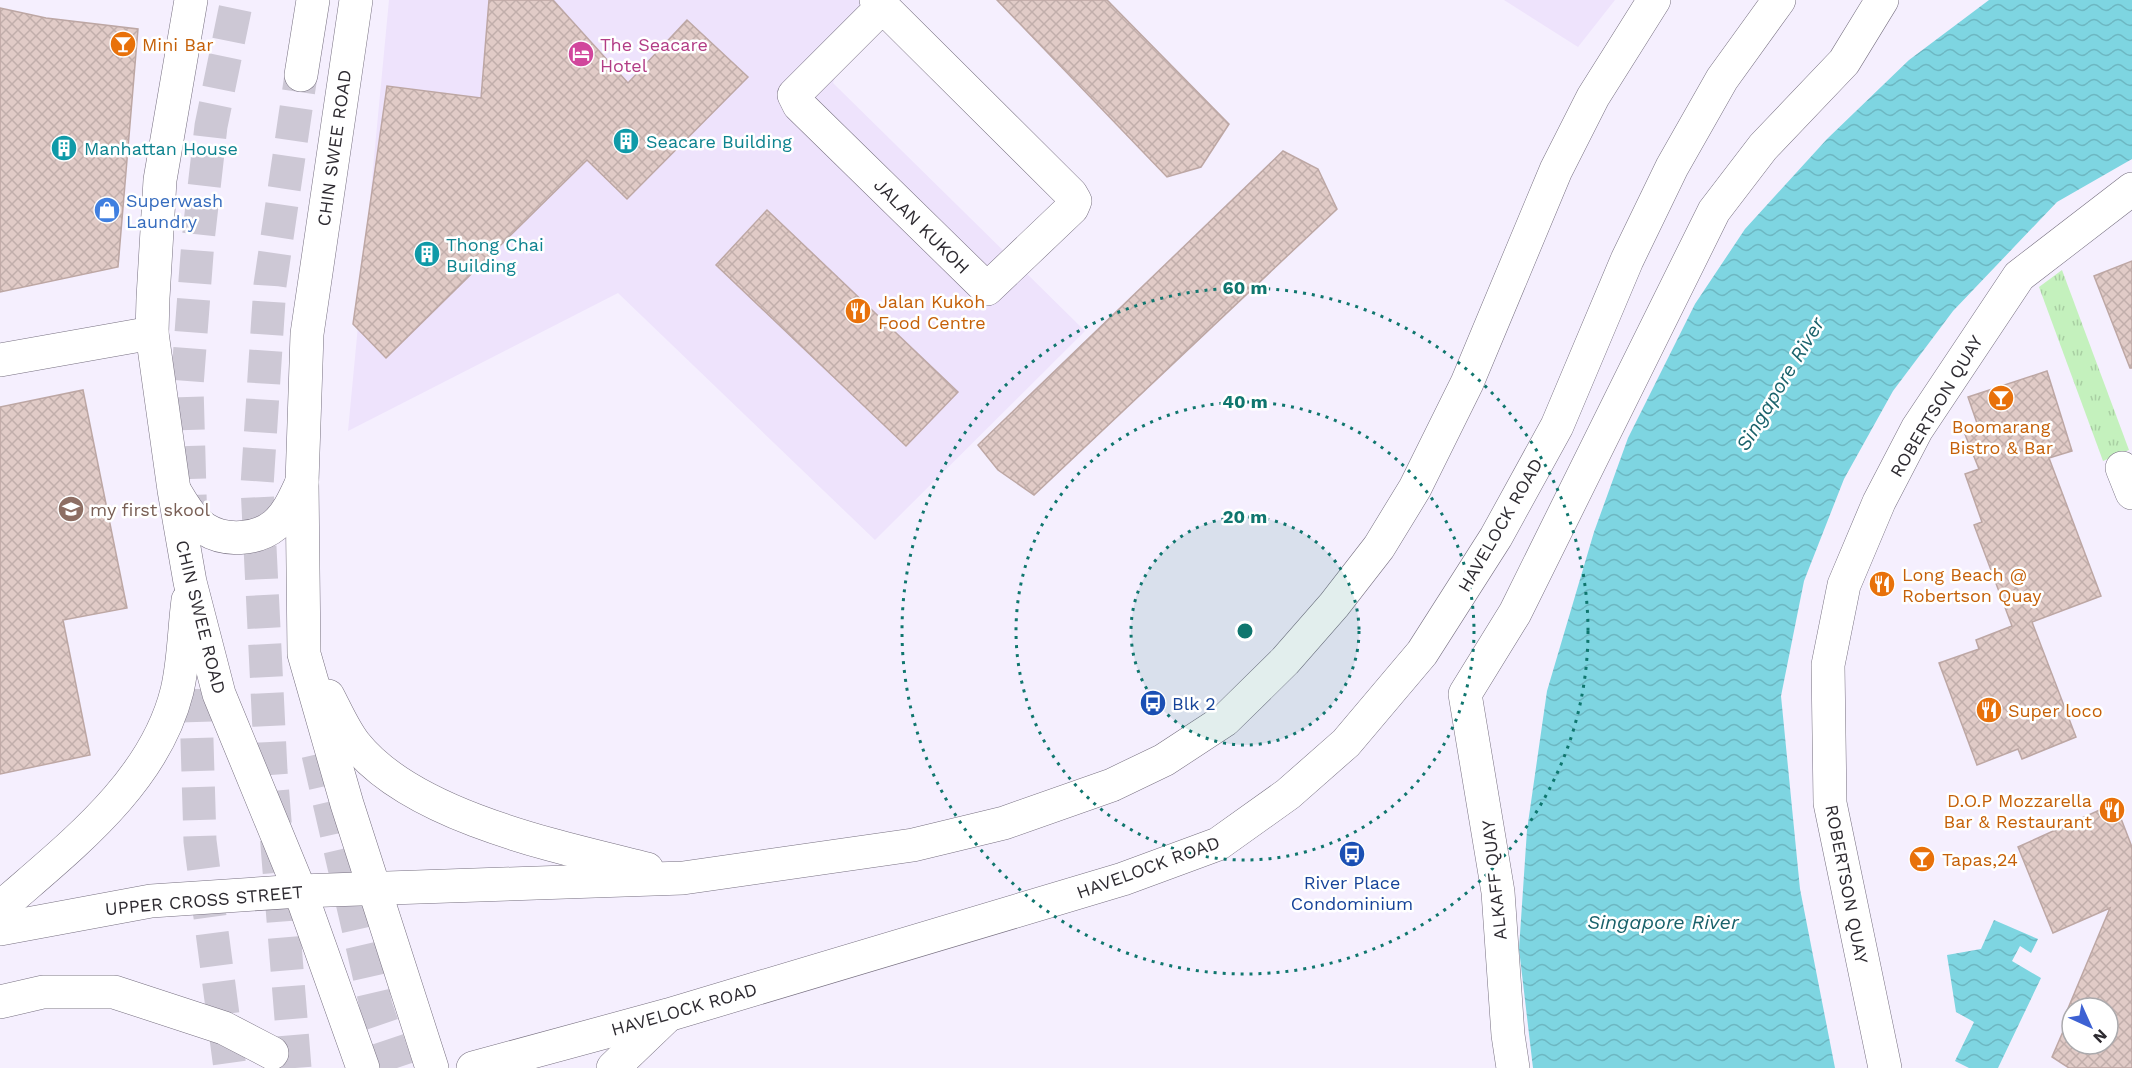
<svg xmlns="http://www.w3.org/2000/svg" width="2132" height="1068" viewBox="0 0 2132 1068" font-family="'Work Sans',sans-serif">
<defs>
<pattern id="grass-tufts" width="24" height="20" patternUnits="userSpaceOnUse" patternTransform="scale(1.5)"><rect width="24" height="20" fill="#c4f1bd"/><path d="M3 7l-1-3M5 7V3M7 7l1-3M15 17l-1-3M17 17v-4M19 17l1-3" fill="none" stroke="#a9cfa3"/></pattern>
<pattern id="water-waves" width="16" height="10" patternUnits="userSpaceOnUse" patternTransform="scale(1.5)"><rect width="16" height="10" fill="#7ed5e1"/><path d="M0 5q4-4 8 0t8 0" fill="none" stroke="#6db7c2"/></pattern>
<pattern id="building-cross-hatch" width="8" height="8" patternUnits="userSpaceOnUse" patternTransform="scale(1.5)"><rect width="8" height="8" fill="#e1cbc7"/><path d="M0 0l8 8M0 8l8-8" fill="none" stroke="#c1aeab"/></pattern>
</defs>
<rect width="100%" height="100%" fill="#f5effe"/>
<!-- built -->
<g fill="#eee3fc">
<path d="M 389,0 L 866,0 L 833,83 L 1085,331 L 875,540 L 618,293 L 348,431 Z"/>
<path d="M 1504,0 L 1615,0 L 1578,47 Z"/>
</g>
<!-- grass -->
<path fill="url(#grass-tufts)" d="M 2062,270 L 2129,450 L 2103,461 L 2039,287 Z"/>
<!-- water -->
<g fill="url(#water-waves)">
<path d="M 1989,0 L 2132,0 L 2132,159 L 2057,202 L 1953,311 L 1893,391 L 1844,479 L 1804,581 L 1781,696 L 1800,889 L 1835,1068 L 1533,1068 L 1519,949 L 1527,830 L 1547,691 L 1594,532 L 1628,438 L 1695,304 L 1745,229 L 1827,139 L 1909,60 Z"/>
<path d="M 1994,920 L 2038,939 L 2031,953 L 2020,946 L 2012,961 L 2041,978 L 1998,1068 L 1969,1068 L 1955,1061 L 1974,1022 L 1956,1012 L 1947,955 L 1981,949 Z"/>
</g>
<!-- building -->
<g fill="url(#building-cross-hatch)" stroke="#bda7a4" stroke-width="1.5" fill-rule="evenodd">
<path d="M 489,0 L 553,0 L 628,83 L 687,20 L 748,77 L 627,199 L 587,160 L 386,358 L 353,324 L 387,86 L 481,98 Z"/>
<path d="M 997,0 L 1107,0 L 1229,124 L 1201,167 L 1167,177 Z"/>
<path d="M 0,8 L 46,18 L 138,29 L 118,267 L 0,292 Z"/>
<path d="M 1283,151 L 1318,169 L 1337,209 L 1034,495 L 998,470 L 978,445 Z"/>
<path d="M 767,210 L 958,392 L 906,446 L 716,265 Z"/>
<path d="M 2132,261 L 2132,368 L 2130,368 L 2094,276 Z"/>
<path d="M 2047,371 L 2072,451 L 2049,458 L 2101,596 L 2032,622 L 2076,737 L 2022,759 L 2018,749 L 1977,765 L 1939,663 L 1979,649 L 1976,640 L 2012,626 L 1974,525 L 1982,522 L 1965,474 L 1979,469 L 1964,432 L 1978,426 L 1968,397 Z"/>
<path d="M 83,390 L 127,608 L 63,620 L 90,755 L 0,774 L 0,407 Z"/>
<path d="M 2115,803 L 2132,847 L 2132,1068 L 2069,1068 L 2052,1057 L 2068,1020 L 2064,1018 L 2110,908 L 2053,933 L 2018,847 ZM 2072,1008 L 2108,1008 L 2108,1044 L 2072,1044 Z"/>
</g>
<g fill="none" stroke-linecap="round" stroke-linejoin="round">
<!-- highway-tunnel -->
<g stroke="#cdc8d5" stroke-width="33" stroke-dasharray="33 16" stroke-linecap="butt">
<path d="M 191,528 L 187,386 L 198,241 L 211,126 L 237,0"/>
<path d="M 194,640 L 200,841 L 230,1068"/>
<path d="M 318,754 L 376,1006 L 397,1068"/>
<path d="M 295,1068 L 271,771 L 257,486 L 270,285 L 301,75"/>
</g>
<defs>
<g id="minor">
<path d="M 876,0 L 1071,194 L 1075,201 L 1072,208 L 987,289 L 799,105 L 794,95 L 882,7"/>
<path d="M 0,360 L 152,333"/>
<path d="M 2122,468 L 2132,493"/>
<path d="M 1513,1068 L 1508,1035 L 1498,892 L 1465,694 L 1515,613 L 1714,211 L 1763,147 L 1844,62 L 1882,0"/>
<path d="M 1885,1068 L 1830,803 L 1828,665 L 1844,585 L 1879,502 L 1917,429 L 2019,276 L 2132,189"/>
</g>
<g id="major">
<path d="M 191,0 L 160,180 L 153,298 L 152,333 L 174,490 L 190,582 L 219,694 L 300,891 L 363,1068"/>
<path d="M 356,0 L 307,334 L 302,482 L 304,654 L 347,804 L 432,1068"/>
<path d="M 176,493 C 183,505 193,522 205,529 C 225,542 257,540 275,525 C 288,514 295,497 302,482"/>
<path d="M 328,696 C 336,711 344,730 355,744 C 413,817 559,847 647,869"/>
<path d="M 0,908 C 68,848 154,784 177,691 C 184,662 184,630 188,600"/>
<path d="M 0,929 L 151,901 L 300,891 L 683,878 L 913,845 L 1004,823 L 1112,785 L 1164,760 L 1225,720 L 1285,661 L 1334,605 L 1379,547 L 1415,488 L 1467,383 L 1556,170 L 1593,97 L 1654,0"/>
<path d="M 473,1068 L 668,1015 L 1123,879 L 1218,844 L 1288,794 L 1346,743 L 1422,653 L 1496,537 L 1557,426 L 1627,260 L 1672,167 L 1722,79 L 1779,0"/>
<path d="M 613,1068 L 665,1018"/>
</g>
<g id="highway">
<path d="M 301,75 L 313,0"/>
<path d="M 0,1002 L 43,992 L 114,992 L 224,1028 L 272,1053"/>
</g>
</defs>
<!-- minor casing -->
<use href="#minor" stroke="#777080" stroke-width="34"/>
<!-- major casing -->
<use href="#major" stroke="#777080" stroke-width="34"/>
<!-- highway casing -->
<use href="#highway" stroke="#777080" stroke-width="34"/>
<!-- minor -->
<use href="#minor" stroke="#fff" stroke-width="33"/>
<!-- major -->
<use href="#major" stroke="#fff" stroke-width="33"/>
<!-- highway -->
<use href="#highway" stroke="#fff" stroke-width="33"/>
</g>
<!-- distance rings -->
<circle cx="1245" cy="631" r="114" fill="#0f766e" fill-opacity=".12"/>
<g fill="none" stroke="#0f766e" stroke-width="3" stroke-dasharray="3 6">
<circle cx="1245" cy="631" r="114"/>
<circle cx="1245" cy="631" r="229"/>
<circle cx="1245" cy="631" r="343"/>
</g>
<!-- icons -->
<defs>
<symbol id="bar-disc" viewBox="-11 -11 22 22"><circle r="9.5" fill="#e8710a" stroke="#fff"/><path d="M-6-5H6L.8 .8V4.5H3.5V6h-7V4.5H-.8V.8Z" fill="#fff"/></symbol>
<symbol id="hotel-disc" viewBox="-11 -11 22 22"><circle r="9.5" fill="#d1479c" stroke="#fff"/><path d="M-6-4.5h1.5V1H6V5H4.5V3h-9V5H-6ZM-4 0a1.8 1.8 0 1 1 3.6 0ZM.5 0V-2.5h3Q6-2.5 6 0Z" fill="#fff"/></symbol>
<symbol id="building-disc" viewBox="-11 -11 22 22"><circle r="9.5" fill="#0f9aa8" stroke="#fff"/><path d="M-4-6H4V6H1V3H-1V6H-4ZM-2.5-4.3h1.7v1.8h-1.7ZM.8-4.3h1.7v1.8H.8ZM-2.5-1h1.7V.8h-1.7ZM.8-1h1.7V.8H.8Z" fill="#fff"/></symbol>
<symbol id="shop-disc" viewBox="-11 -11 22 22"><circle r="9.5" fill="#3f7fe0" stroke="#fff"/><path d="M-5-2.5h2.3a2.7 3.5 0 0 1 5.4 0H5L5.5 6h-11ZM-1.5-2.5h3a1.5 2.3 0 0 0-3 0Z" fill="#fff"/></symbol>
<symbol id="restaurant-disc" viewBox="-11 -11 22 22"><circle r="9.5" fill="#e8710a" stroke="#fff"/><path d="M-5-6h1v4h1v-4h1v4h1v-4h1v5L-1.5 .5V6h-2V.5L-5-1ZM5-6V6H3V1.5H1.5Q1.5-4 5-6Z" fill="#fff"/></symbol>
<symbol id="school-disc" viewBox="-11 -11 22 22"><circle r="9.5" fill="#8d6e63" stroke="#fff"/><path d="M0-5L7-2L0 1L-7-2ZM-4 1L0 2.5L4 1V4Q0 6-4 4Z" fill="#fff"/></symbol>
<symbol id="bus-disc" viewBox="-11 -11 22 22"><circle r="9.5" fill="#1a4fb4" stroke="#fff"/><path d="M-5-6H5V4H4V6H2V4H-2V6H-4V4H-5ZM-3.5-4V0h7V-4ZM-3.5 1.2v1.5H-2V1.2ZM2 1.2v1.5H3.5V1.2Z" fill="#fff"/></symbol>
</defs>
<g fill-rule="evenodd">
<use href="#bar-disc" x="108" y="29" width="30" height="30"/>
<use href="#hotel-disc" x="566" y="39" width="30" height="30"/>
<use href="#building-disc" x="611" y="126" width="30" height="30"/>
<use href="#building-disc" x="49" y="133" width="30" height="30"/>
<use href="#shop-disc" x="92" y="195" width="30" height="30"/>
<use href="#building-disc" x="412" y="239" width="30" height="30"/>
<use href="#restaurant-disc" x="843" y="296" width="30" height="30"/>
<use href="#bar-disc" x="1986" y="383" width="30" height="30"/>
<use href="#school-disc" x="56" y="494" width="30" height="30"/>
<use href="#restaurant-disc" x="1867" y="569" width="30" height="30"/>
<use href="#bus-disc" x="1138" y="688" width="30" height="30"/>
<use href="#restaurant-disc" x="1974" y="695" width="30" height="30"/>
<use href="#restaurant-disc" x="2097" y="795" width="30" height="30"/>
<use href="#bus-disc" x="1337" y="839" width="30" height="30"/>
<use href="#bar-disc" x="1907" y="844" width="30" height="30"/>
</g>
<g text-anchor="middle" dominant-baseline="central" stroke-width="5" stroke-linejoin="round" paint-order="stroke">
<!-- food labels -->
<g font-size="18" fill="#c56008" stroke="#fff" text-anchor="start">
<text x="142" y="44">Mini Bar</text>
<text x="878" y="301">Jalan Kukoh<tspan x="878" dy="21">Food Centre</tspan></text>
<text x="2001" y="426" text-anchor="middle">Boomarang<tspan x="2001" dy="21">Bistro &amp; Bar</tspan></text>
<text x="1902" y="574">Long Beach @<tspan x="1902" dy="21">Robertson Quay</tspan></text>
<text x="2008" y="710">Super loco</text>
<text x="2092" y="800" text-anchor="end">D.O.P Mozzarella<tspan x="2092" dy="21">Bar &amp; Restaurant</tspan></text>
<text x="1942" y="859">Tapas,24</text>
</g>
<!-- hotel labels -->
<g font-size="18" fill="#b23c85" stroke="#fff" text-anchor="start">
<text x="600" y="44">The Seacare<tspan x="600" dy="21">Hotel</tspan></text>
</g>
<!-- culture labels -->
<g font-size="18" fill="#0d838f" stroke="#fff" text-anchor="start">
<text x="646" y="141">Seacare Building</text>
<text x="84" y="148">Manhattan House</text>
<text x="446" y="244">Thong Chai<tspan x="446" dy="21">Building</tspan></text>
</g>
<!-- street labels -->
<g font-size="18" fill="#2e2b31" stroke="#fff">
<text transform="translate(334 148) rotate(-82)">CHIN SWEE ROAD</text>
<text transform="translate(922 226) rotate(45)">JALAN KUKOH</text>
<text transform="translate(1936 406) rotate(-59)">ROBERTSON QUAY</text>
<text transform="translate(1500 525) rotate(-60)">HAVELOCK ROAD</text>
<text transform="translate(201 617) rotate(76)">CHIN SWEE ROAD</text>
<text transform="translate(1148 867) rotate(-20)">HAVELOCK ROAD</text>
<text transform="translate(1494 880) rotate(-96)">ALKAFF QUAY</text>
<text transform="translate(1847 884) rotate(79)">ROBERTSON QUAY</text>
<text transform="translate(204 900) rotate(-5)">UPPER CROSS STREET</text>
<text transform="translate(684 1009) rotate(-16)">HAVELOCK ROAD</text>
</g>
<!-- shop labels -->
<g font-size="18" fill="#366cbe" stroke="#fff" text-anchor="start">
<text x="126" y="200">Superwash<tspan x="126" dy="21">Laundry</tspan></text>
</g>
<!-- education labels -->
<g font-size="18" fill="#785e54" stroke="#fff" text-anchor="start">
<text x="90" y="509">my first skool</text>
</g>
<!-- transit labels -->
<g font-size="18" fill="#164399" stroke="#fff" text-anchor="start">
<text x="1172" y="703">Blk 2</text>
<text x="1352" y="882" text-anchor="middle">River Place<tspan x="1352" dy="21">Condominium</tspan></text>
</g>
<!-- water labels -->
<g font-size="20" font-style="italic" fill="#1a626b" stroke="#fff">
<text transform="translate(1780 384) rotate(-59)">Singapore River</text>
<text x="1663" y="922">Singapore River</text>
</g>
</g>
<circle cx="1245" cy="631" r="9" fill="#0f766e" stroke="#fff" stroke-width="3"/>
<g font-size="18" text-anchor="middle" font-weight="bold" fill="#0f766e" stroke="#fff" stroke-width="5" stroke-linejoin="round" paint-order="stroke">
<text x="1245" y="294">60 m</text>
<text x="1245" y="408">40 m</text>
<text x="1245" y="523">20 m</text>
</g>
<!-- north arrow -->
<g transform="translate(2090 1026) rotate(135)"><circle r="28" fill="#ffffff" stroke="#abaaad" stroke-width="1.5"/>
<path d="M0-4.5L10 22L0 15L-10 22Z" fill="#3d61d3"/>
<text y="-9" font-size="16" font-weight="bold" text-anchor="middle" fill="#2e2b31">N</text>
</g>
</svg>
